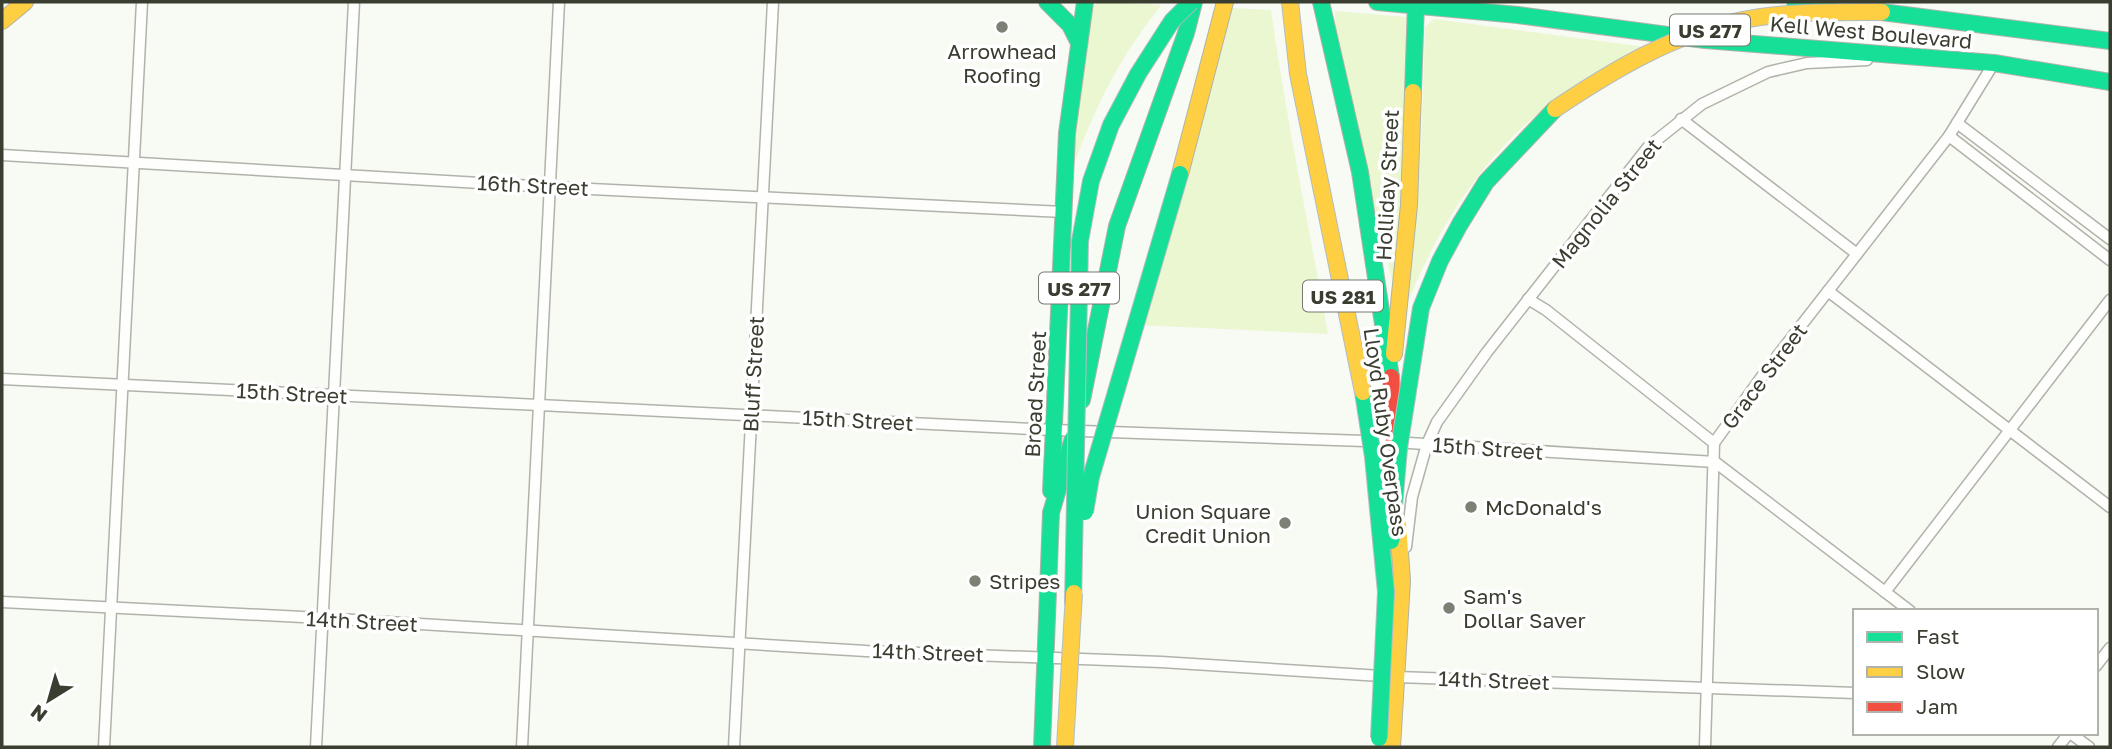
<svg xmlns="http://www.w3.org/2000/svg" width="2112" height="749" viewBox="0 0 2112 749" font-family="'Golos Text',sans-serif">
<rect width="100%" height="100%" fill="#f8faf4"/>
<!-- green -->
<g fill="#ebf7d0">
<path d="M 1099,2 L 1161,5 C 1119,59 1098,101 1074,164 L 1077,93 L 1090,13 L 1093,7 Z"/>
<path d="M 1231,8 L 1271,10 C 1286,118 1309,226 1328,334 L 1139,325 Z"/>
<path d="M 1335,11 L 1407,17 L 1404,158 L 1397,261 L 1393,284 L 1336,55 Z"/>
<path d="M 1434,19 L 1645,47 C 1615,65 1582,81 1553,102 C 1481,155 1435,232 1403,314 C 1420,219 1422,123 1425,27 Z"/>
</g>
<g fill="none" stroke-linecap="round" stroke-linejoin="round">
<defs>
<g id="street">
<path d="M 1681,119 L 1857,254"/>
<path d="M 1957,123 L 2110,239"/>
<path d="M 1949,136 L 2110,260"/>
<path d="M 2,155 L 550,187 L 1064,212"/>
<path d="M 1828,291 L 2110,507"/>
<path d="M 1528,299 L 1546,310 L 1714,443"/>
<path d="M 2,379 L 1054,430 L 1393,442 L 1715,462 L 1910,611"/>
<path d="M 1406,547 L 1412,497 L 1427,444 L 1437,422 L 1487,352 L 1648,147 L 1702,104 L 1768,72 L 1807,63 L 1867,60"/>
<path d="M 1885,592 L 2110,300"/>
<path d="M 2,602 L 322,618 L 866,651 L 1161,662 L 1397,677 L 1855,693"/>
<path d="M 2096,666 L 2110,648"/>
<path d="M 2070,733 L 2089,747"/>
<path d="M 104,747 L 142,2"/>
<path d="M 316,747 L 354,2"/>
<path d="M 522,747 L 559,2"/>
<path d="M 734,747 L 773,2"/>
<path d="M 1705,747 L 1714,443 L 1768,368 L 1949,136 L 1994,63"/>
<path d="M 2058,747 L 2069,733"/>
</g>
<g id="fast">
<path d="M 1047,2 L 1070,25 L 1078,41"/>
<path d="M 1321,2 L 1360,172 L 1391,377"/>
<path d="M 1377,2 L 1518,15 L 1705,40 L 1994,63 L 2110,82"/>
<path d="M 1795,2 L 1830,6"/>
<path d="M 1866,10 L 2110,41"/>
<path d="M 1413,92 L 1416,2"/>
<path d="M 1460,224 L 1486,182 L 1555,109"/>
<path d="M 1082,400 L 1117,226 L 1186,33 L 1194,2"/>
<path d="M 1051,491 L 1067,133 L 1085,2"/>
<path d="M 1051,513 L 1073,438"/>
<path d="M 1042,747 L 1051,513"/>
</g>
<g id="slow">
<path d="M 2,21 L 25,2"/>
<path d="M 1180,174 L 1225,2"/>
<path d="M 1394,354 L 1409,205 L 1413,92"/>
<path d="M 1392,747 L 1402,581 L 1398,524"/>
</g>
<path id="jam" d="M 1391,377 L 1394,443"/>
</defs>
<!-- street casing -->
<use href="#street" stroke="#b0b3aa" stroke-width="13"/>
<!-- fast casing -->
<use href="#fast" stroke="#b0b3aa" stroke-width="18"/>
<!-- slow casing -->
<use href="#slow" stroke="#b0b3aa" stroke-width="18"/>
<!-- jam casing -->
<use href="#jam" stroke="#b0b3aa" stroke-width="18"/>
<!-- street -->
<use href="#street" stroke="#fefefd" stroke-width="10"/>
<!-- fast -->
<use href="#fast" stroke="#16e098" stroke-width="16"/>
<!-- slow -->
<use href="#slow" stroke="#ffcf43" stroke-width="16"/>
<!-- jam -->
<use href="#jam" stroke="#f24e42" stroke-width="16"/>
<defs>
<g id="fast-bridge">
<path d="M 1363,392 L 1373,457 L 1386,592 L 1379,738"/>
<path d="M 1085,512 L 1091,477 L 1180,174"/>
<path d="M 1391,541 L 1399,448 L 1421,308 L 1440,261 L 1460,224"/>
<path d="M 1073,604 L 1080,241 L 1091,181 L 1111,125 L 1138,74 L 1172,21 L 1191,2"/>
</g>
<g id="slow-bridge">
<path d="M 1290,2 L 1298,74 L 1363,392"/>
<path d="M 1555,109 C 1613,70 1673,34 1743,20 C 1788,11 1836,12 1882,12"/>
<path d="M 1065,747 L 1074,593"/>
</g>
</defs>
<!-- fast-bridge casing -->
<use href="#fast-bridge" stroke="#b3bcc2" stroke-width="18" stroke-linecap="butt"/>
<!-- slow-bridge casing -->
<use href="#slow-bridge" stroke="#b3bcc2" stroke-width="18" stroke-linecap="butt"/>
<!-- fast-bridge -->
<use href="#fast-bridge" stroke="#16e098" stroke-width="16"/>
<!-- slow-bridge -->
<use href="#slow-bridge" stroke="#ffcf43" stroke-width="16"/>
</g>
<!-- markers -->
<g fill="#7c8075" stroke="#fff" stroke-width="2.5">
<circle cx="1002" cy="27" r="7"/>
<circle cx="1471" cy="507" r="7"/>
<circle cx="1285" cy="523" r="7"/>
<circle cx="975" cy="581" r="7"/>
<circle cx="1449" cy="608" r="7"/>
</g>
<g text-anchor="middle" dominant-baseline="central" stroke-width="7" stroke-linejoin="round" paint-order="stroke">
<!-- shield labels -->
<g fill="#fff" stroke="#75786e" stroke-width="2">
<rect x="1670" y="14.5" width="80" height="31" rx="5"/>
<rect x="1039" y="272.5" width="80" height="31" rx="5"/>
<rect x="1303" y="280.5" width="80" height="31" rx="5"/>
</g>
<g font-size="19" font-weight="bold" fill="#3a3e30">
<text x="1710" y="30">US 277</text>
<text x="1079" y="288">US 277</text>
<text x="1343" y="296">US 281</text>
</g>
<!-- street labels -->
<g font-size="21" fill="#3a3e30" stroke="#fff">
<text transform="translate(1871 32) rotate(5)">Kell West Boulevard</text>
<text transform="translate(533 185) rotate(3)">16th Street</text>
<text transform="translate(1387 185) rotate(-87)">Holliday Street</text>
<text transform="translate(1606 203) rotate(-51)">Magnolia Street</text>
<text transform="translate(753 374) rotate(-87)">Bluff Street</text>
<text transform="translate(1764 376) rotate(-53)">Grace Street</text>
<text transform="translate(292 393) rotate(3)">15th Street</text>
<text transform="translate(1035 394) rotate(-87)">Broad Street</text>
<text transform="translate(858 420) rotate(3)">15th Street</text>
<text transform="translate(1386 432) rotate(82)">Lloyd Ruby Overpass</text>
<text transform="translate(1488 448) rotate(4)">15th Street</text>
<text transform="translate(362 621) rotate(3)">14th Street</text>
<text transform="translate(928 652) rotate(2)">14th Street</text>
<text transform="translate(1494 680) rotate(2)">14th Street</text>
</g>
<!-- poi labels -->
<g font-size="21" fill="#3a3e30" stroke="#fff" text-anchor="start">
<text x="1002" y="51" text-anchor="middle">Arrowhead<tspan x="1002" dy="24">Roofing</tspan></text>
<text x="1485" y="507">McDonald's</text>
<text x="1271" y="511" text-anchor="end">Union Square<tspan x="1271" dy="24">Credit Union</tspan></text>
<text x="989" y="581">Stripes</text>
<text x="1463" y="596">Sam's<tspan x="1463" dy="24">Dollar Saver</tspan></text>
</g>
</g>
<!-- border -->
<rect width="2112" height="749" fill="none" stroke="#3a3e30" stroke-width="7"/>
<!-- legend -->
<rect x="1853" y="609" width="245" height="126" fill="#ffffff" stroke="#b0b2ac" stroke-width="2"/>
<rect x="1867" y="632" width="35" height="10" fill="#16e098" stroke="#b0b2ac" stroke-width="2"/>
<text x="1916" y="644" font-size="21" fill="#3a3e30">Fast</text>
<rect x="1867" y="667" width="35" height="10" fill="#ffcf43" stroke="#b0b2ac" stroke-width="2"/>
<text x="1916" y="679" font-size="21" fill="#3a3e30">Slow</text>
<rect x="1867" y="702" width="35" height="10" fill="#f24e42" stroke="#b0b2ac" stroke-width="2"/>
<text x="1916" y="714" font-size="21" fill="#3a3e30">Jam</text>
<!-- north arrow -->
<g transform="translate(49 700) rotate(217)" stroke="#ffffff" stroke-width="5" paint-order="stroke">
<path d="M0-5L12 26L0 18L-12 26Z" fill="#3a3e30"/>
<text y="-10" font-size="19" font-weight="bold" text-anchor="middle" fill="#3a3e30">N</text>
</g>
</svg>
